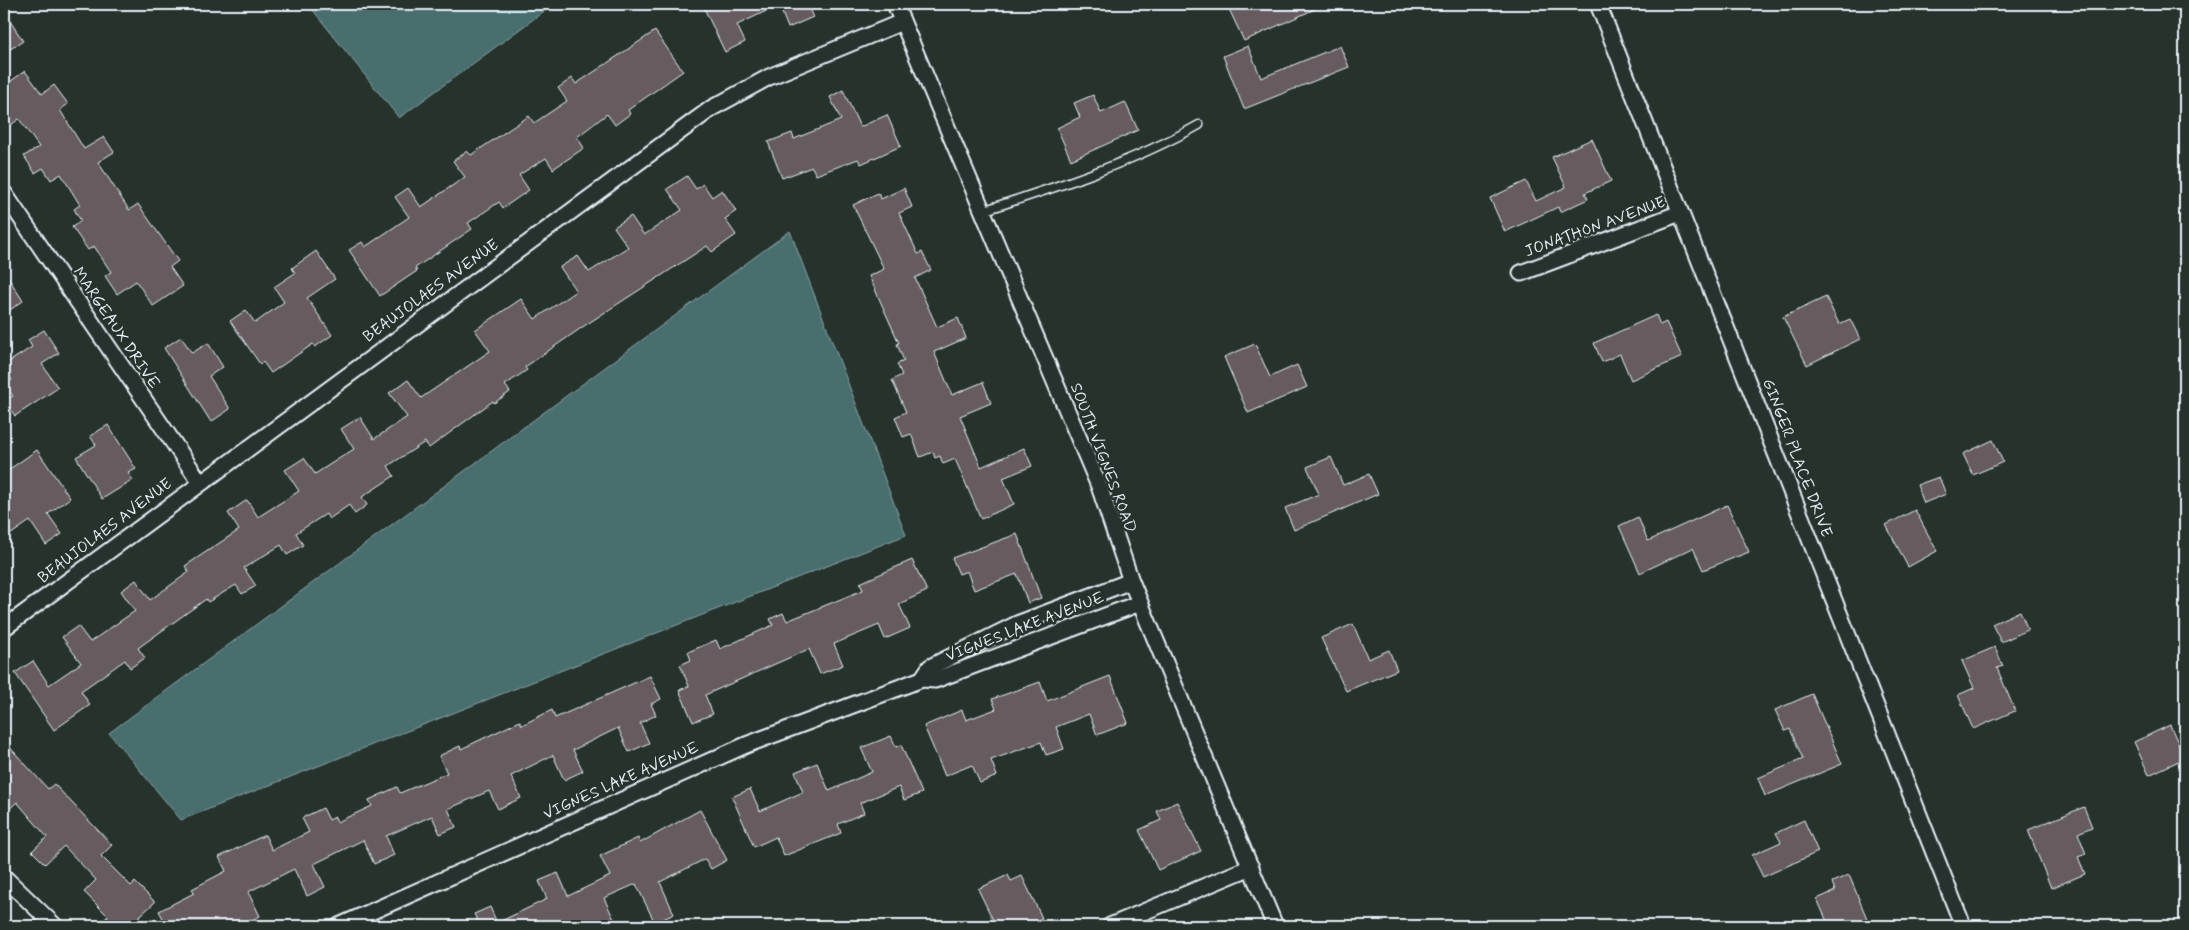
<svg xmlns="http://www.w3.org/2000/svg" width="2189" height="930" viewBox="0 0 2189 930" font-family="Mynerve,sans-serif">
<rect width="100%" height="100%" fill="#26332d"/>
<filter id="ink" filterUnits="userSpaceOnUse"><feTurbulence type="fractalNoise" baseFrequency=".02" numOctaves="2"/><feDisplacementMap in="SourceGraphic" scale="10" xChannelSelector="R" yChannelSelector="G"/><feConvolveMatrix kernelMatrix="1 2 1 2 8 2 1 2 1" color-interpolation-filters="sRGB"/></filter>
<g filter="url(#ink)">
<!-- water -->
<g fill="#4a6e6e" stroke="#89a2a5">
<path d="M 308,4 L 554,4 L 399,118 Z"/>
<path d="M 790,231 L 906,535 L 181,820 L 109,733 Z"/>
</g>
<!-- building -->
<g fill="#665c61" stroke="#e8f1f8">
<path d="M 702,4 L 807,4 L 813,17 L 788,28 L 779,5 L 737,25 L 745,42 L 725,52 Z"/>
<path d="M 1240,4 L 1326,4 L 1244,41 L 1229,9 Z"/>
<path d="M 4,12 L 23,41 L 4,53 Z"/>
<path d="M 655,31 L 683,71 L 628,110 L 630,114 L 615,125 L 607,114 L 577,137 L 584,148 L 553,169 L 546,158 L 519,175 L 529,190 L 503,208 L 499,202 L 468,223 L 472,229 L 415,268 L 417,271 L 380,296 L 349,250 L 362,242 L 365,247 L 409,217 L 395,197 L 408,188 L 421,207 L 465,177 L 453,161 L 467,151 L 471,155 L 529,116 L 534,123 L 567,101 L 558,88 L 572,78 L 576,84 Z"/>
<path d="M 1248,46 L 1261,78 L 1340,46 L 1349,67 L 1244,109 L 1223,56 Z"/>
<path d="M 25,71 L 42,94 L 54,85 L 68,104 L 60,110 L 84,149 L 104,137 L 114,152 L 98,162 L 129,210 L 138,204 L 178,261 L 170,267 L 183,286 L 153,306 L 136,281 L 117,294 L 105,276 L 111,272 L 94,246 L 88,250 L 72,227 L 81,221 L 74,209 L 80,205 L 61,174 L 51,180 L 43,168 L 35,173 L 24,156 L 39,147 L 19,119 L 4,130 L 4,86 Z"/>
<path d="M 843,90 L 860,127 L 887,115 L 901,146 L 861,164 L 858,159 L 816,175 L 812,167 L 782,178 L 768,142 L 792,133 L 794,139 L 841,120 L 830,97 Z"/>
<path d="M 1093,95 L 1101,113 L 1125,102 L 1138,130 L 1071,160 L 1057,128 L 1080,117 L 1074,103 Z"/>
<path d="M 1592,139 L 1611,181 L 1585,193 L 1588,199 L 1560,212 L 1558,207 L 1505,232 L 1490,198 L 1526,181 L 1536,201 L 1566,187 L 1552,157 Z"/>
<path d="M 687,176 L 696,189 L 703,184 L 712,197 L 722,190 L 736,211 L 725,219 L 736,235 L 712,252 L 707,246 L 584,326 L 525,367 L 527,370 L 505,385 L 510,392 L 494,403 L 493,401 L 429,448 L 425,442 L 388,466 L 394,476 L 362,497 L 367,505 L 355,514 L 349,505 L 329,519 L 326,514 L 296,533 L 303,545 L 287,555 L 281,545 L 244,568 L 256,586 L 242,594 L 236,585 L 208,602 L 206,599 L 138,648 L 145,658 L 130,668 L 125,660 L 81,691 L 90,705 L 54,730 L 15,673 L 33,661 L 49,685 L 81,663 L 62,637 L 78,626 L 90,642 L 135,611 L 121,591 L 136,580 L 150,600 L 189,572 L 185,566 L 239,530 L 228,513 L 247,500 L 258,517 L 299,491 L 285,470 L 304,458 L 315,474 L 354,449 L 341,429 L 360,417 L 374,439 L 407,417 L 389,393 L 408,380 L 421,398 L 490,351 L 475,330 L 521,299 L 535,319 L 576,291 L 560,267 L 578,256 L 589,272 L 628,247 L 614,227 L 631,216 L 644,235 L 682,210 L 667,189 Z"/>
<path d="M 904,188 L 912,207 L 899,213 L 918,254 L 922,252 L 931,270 L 915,278 L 937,327 L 958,318 L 966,338 L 934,352 L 952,395 L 983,382 L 991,403 L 960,416 L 981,467 L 1024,448 L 1032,466 L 1003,478 L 1014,504 L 981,519 L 955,459 L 943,464 L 940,456 L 935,458 L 933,452 L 920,457 L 911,434 L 903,437 L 895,417 L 906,412 L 892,380 L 902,375 L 897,364 L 904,361 L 897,344 L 899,343 L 869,276 L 884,269 L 853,205 L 878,193 L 881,199 Z"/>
<path d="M 316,251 L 335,279 L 307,298 L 332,335 L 315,347 L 313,344 L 271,373 L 263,362 L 260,364 L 230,321 L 246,310 L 255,323 L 284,302 L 274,287 L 295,273 L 292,268 Z"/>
<path d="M 4,271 L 23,301 L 4,314 Z"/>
<path d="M 1826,297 L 1839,324 L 1850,319 L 1860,339 L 1807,365 L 1783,317 Z"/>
<path d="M 1656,315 L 1660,325 L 1666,322 L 1682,357 L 1631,380 L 1620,354 L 1602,362 L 1594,343 Z"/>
<path d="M 44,330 L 59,353 L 42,364 L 58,388 L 15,416 L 5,401 L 13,396 L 5,384 L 12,380 L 4,365 L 32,347 L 28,340 Z"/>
<path d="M 181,337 L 192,353 L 208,343 L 223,367 L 209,376 L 230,409 L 211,422 L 164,348 Z"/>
<path d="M 1255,344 L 1270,377 L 1297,365 L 1307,387 L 1248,413 L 1224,357 Z"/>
<path d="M 108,425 L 136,469 L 128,473 L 133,480 L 102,499 L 76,457 L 96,445 L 90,436 Z"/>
<path d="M 1993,440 L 2003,462 L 1973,475 L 1963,454 Z"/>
<path d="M 37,450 L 70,498 L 48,514 L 62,534 L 46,545 L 30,521 L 4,539 L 4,473 Z"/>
<path d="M 1331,457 L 1343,485 L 1369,474 L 1378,494 L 1294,530 L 1285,508 L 1319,494 L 1307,467 Z"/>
<path d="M 1939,477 L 1946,494 L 1924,503 L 1917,485 Z"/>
<path d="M 1727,505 L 1749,552 L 1703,570 L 1693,548 L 1640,573 L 1619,526 L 1638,517 L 1648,541 Z"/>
<path d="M 1915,510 L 1937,551 L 1908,567 L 1886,525 Z"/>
<path d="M 1017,534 L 1041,598 L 1028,603 L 1017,574 L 974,590 L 967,571 L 959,574 L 952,558 Z"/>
<path d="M 912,560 L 927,591 L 899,604 L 910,628 L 885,639 L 879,625 L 834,644 L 843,665 L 820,674 L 809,649 L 705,695 L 713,714 L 693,722 L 679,690 L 689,686 L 680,665 L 691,660 L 688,652 L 716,640 L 720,649 L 773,625 L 770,619 L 783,613 L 787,621 L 863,590 L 860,583 Z"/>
<path d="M 2020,611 L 2028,630 L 2001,642 L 1992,624 Z"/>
<path d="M 1353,624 L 1368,659 L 1389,650 L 1397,670 L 1346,691 L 1321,638 Z"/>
<path d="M 1995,647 L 2003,666 L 1997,668 L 2015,711 L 1973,729 L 1958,695 L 1974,688 L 1962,661 Z"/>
<path d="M 650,676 L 661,699 L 651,704 L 656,715 L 640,723 L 649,743 L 629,752 L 618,728 L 573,750 L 583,771 L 564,780 L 553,755 L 511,776 L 521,798 L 498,809 L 489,791 L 448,809 L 456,827 L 440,834 L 432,816 L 386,836 L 394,855 L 374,864 L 363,840 L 314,864 L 325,887 L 307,896 L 294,869 L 248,892 L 260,916 L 239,926 L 167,926 L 159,911 L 194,893 L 192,889 L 226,871 L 219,857 L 265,835 L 272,850 L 309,832 L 302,818 L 323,808 L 329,820 L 335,817 L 337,822 L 372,806 L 369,800 L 397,787 L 400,793 L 447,773 L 439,756 L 460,746 L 461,749 L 520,721 L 522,725 L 552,710 L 555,718 Z"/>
<path d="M 1110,676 L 1128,723 L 1097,735 L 1089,714 L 1056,727 L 1064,749 L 1046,755 L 1041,742 L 991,760 L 997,776 L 980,783 L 972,765 L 945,776 L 924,726 L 962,710 L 966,720 L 996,709 L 992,699 L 1040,682 L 1047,701 Z"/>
<path d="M 1812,694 L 1842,764 L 1765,796 L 1758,778 L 1803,759 L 1790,729 L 1785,731 L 1775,710 Z"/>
<path d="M 2170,725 L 2185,758 L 2149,775 L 2134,742 Z"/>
<path d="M 891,736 L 896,747 L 901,745 L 922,793 L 904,800 L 899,787 L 860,803 L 864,813 L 838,824 L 841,833 L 784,856 L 776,837 L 754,847 L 732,797 L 750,789 L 760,811 L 803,792 L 795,772 L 817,763 L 829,791 L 872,772 L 861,748 Z"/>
<path d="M 4,741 L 48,789 L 54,784 L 112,845 L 101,856 L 131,886 L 135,882 L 155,902 L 129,926 L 97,926 L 108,916 L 84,892 L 96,880 L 64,846 L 45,864 L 32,851 L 47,837 L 17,802 L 4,814 Z"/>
<path d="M 1177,802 L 1201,851 L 1158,870 L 1139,830 L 1161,820 L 1157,811 Z"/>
<path d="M 2084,807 L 2092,827 L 2078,833 L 2086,854 L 2078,857 L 2085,874 L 2051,888 L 2028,830 Z"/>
<path d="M 700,810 L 727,860 L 711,869 L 705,859 L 660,882 L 674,914 L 655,923 L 636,884 L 604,898 L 617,926 L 598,926 L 595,920 L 581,926 L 480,926 L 474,914 L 490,907 L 497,923 L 547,899 L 539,881 L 558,873 L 568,896 L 610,876 L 600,856 L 638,838 L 640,843 Z"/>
<path d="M 1804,820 L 1818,852 L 1763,877 L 1752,855 L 1781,842 L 1776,833 Z"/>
<path d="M 1008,875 L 1011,881 L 1022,876 L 1042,918 L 1024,926 L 996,926 L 978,889 Z"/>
<path d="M 1849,875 L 1870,926 L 1829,926 L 1817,899 L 1835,891 L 1832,882 Z"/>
</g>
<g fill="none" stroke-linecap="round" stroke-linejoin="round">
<defs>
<path id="lane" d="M 982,211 C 1057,187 1131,163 1199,125"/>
<g id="street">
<path d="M 895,4 L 1099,486 L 1131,581 L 1275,926"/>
<path d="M 1598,4 L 1963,926"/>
<path d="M 4,193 L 200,482"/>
<path d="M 1521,273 L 1680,213"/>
<path d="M 4,628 L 712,108 L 769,77 L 902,22"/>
<path d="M 922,679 L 930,667 L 1017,624 L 1131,581"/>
<path d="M 4,877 L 55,926"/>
<path d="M 339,926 L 746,745 L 922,679 L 935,680 L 1140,603"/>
<path d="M 1110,926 L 1251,867"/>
</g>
</defs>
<!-- lane casing -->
<use href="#lane" stroke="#e8f1f8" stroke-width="11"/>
<!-- street casing -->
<use href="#street" stroke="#e8f1f8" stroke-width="19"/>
<!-- lane -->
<use href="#lane" stroke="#26332d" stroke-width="8"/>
<!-- street -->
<use href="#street" stroke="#26332d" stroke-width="15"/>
</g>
</g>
<g text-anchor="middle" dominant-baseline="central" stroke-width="5" stroke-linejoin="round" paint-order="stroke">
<!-- street labels -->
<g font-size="16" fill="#e8f1f8" stroke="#26332d">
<text transform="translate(1595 227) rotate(-20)">JONATHON AVENUE</text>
<text transform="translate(431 291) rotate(-36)">BEAUJOLAES AVENUE</text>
<text transform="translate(116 328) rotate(56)">MARGEAUX DRIVE</text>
<text transform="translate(1103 458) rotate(69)">SOUTH VIGNES ROAD</text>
<text transform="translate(1797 458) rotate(69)">GINGER PLACE DRIVE</text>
<text transform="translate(105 531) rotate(-37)">BEAUJOLAES AVENUE</text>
<text transform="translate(1025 627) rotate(-21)">VIGNES LAKE AVENUE</text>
<text transform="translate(621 781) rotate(-24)">VIGNES LAKE AVENUE</text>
</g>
</g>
<!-- margin -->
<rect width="2189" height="930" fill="none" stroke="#26332d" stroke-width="20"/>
<rect x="10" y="10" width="2169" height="910" fill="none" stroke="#e8f1f8" stroke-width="2" filter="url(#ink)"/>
</svg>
